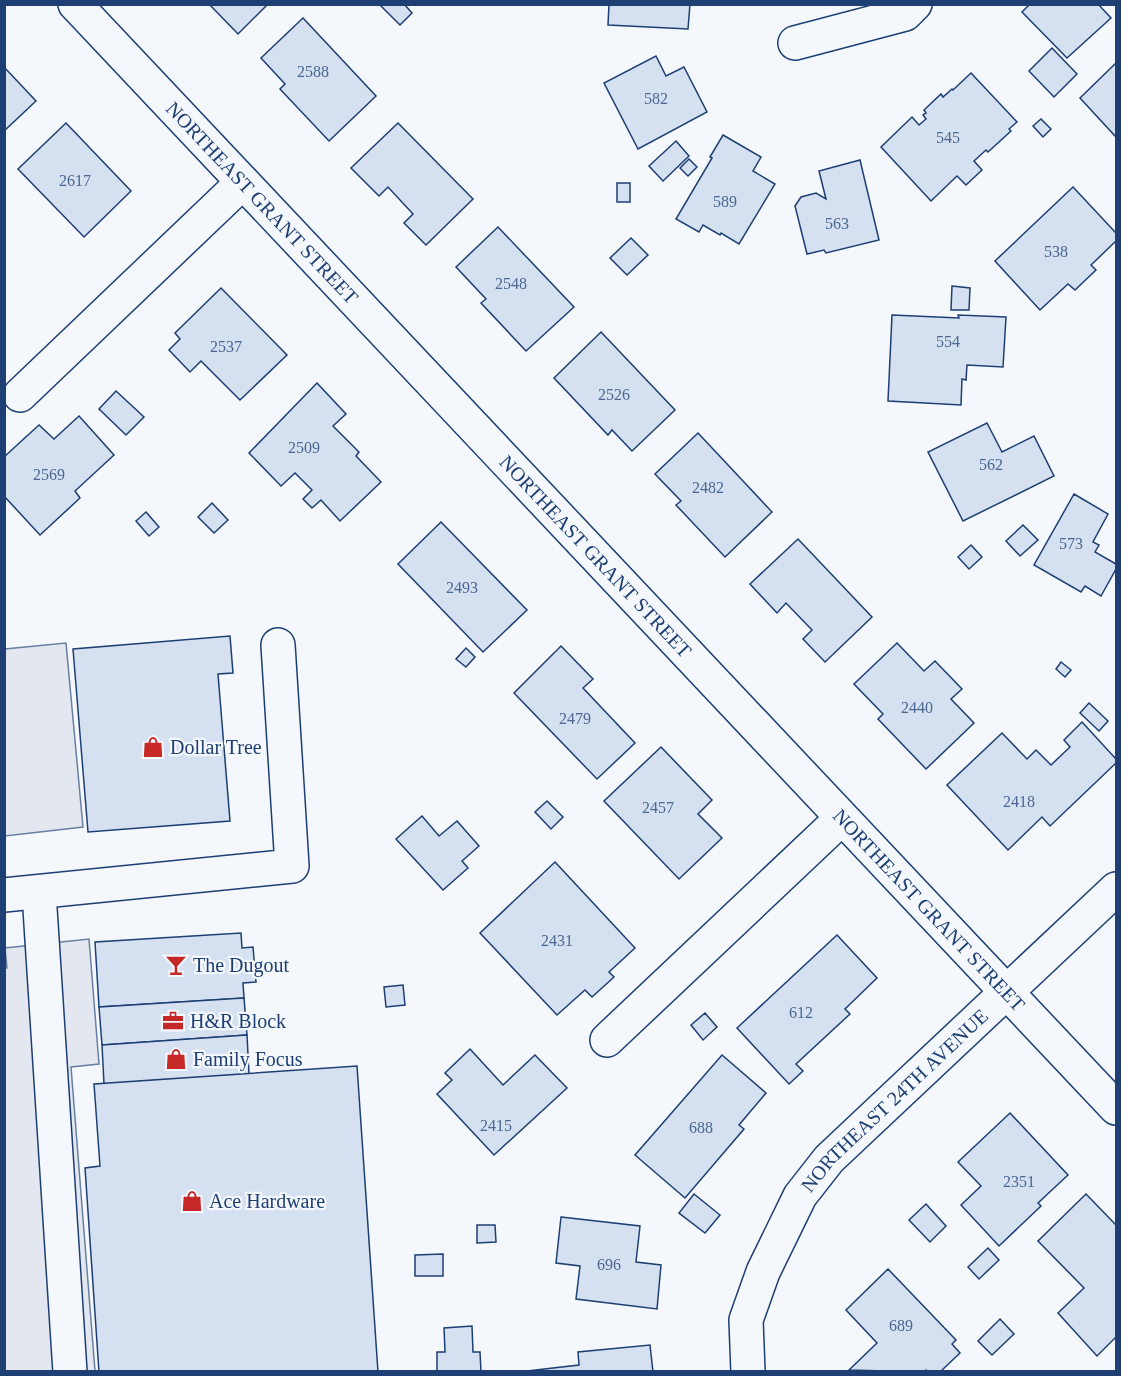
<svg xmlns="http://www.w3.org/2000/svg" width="1121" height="1376" viewBox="0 0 1121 1376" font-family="'Times New Roman',serif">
<rect width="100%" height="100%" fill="#f4f7fb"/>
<!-- parking -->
<g fill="#e3e8f0" stroke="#687fa3" stroke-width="1.5">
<path d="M 66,643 L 83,827 L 5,836 L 5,649 Z"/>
<path d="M 89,939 L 99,1064 L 71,1067 L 95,1371 L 5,1372 L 4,968 L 7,968 L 5,948 Z"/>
</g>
<!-- building -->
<g fill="#d5e0f0" stroke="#1d3f73" stroke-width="1.5">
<path d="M 209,4 L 268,4 L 238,34 Z"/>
<path d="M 379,4 L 404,4 L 412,13 L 400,25 Z"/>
<path d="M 609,4 L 690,4 L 688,29 L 608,25 Z"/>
<path d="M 1030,4 L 1098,4 L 1111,18 L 1067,58 L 1022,12 Z"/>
<path d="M 303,18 L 376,96 L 329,141 L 280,89 L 285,84 L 261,58 Z"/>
<path d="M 1052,48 L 1077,74 L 1054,97 L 1029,71 Z"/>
<path d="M 656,56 L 666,76 L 684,67 L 707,112 L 638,149 L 604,83 Z"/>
<path d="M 1116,63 L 1116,137 L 1080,98 Z"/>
<path d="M 4,67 L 36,101 L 4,131 Z"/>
<path d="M 971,73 L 1017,122 L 1009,129 L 1011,131 L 988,152 L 986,150 L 974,161 L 982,170 L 966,185 L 957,176 L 931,201 L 881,147 L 912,117 L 919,125 L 926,119 L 923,115 L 926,113 L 924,110 L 941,94 L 943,97 L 952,89 L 953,90 Z"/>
<path d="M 1041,119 L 1051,129 L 1043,137 L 1033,126 Z"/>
<path d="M 66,123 L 131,191 L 84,237 L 18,169 Z"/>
<path d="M 398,123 L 473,199 L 426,245 L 404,223 L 413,214 L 388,187 L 379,196 L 351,168 Z"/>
<path d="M 723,135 L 761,157 L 753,171 L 775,184 L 739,244 L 721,233 L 720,235 L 703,225 L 699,232 L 676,219 L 712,158 L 710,157 Z"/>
<path d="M 676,141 L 689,156 L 663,181 L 649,166 Z"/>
<path d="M 689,159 L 697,167 L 688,176 L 680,168 Z"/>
<path d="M 860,160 L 879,240 L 826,253 L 824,250 L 807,254 L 795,206 L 801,197 L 816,193 L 826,199 L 819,171 Z"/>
<rect x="617" y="183" width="13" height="19"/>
<path d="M 1073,187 L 1116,233 L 1116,241 L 1091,265 L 1096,270 L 1075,290 L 1068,284 L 1040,310 L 995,261 Z"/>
<path d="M 498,227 L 574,307 L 526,351 L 481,303 L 486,299 L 456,267 Z"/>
<path d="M 631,238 L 648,255 L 627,275 L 610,258 Z"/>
<path d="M 952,286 L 970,288 L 969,310 L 951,310 Z"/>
<path d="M 221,288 L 287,355 L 240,400 L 201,361 L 190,372 L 169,350 L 180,339 L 175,333 Z"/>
<path d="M 892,315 L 959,318 L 958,315 L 1006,317 L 1003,367 L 967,365 L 966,380 L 962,379 L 961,405 L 888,401 Z"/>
<path d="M 601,332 L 675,410 L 632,451 L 612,430 L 608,435 L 554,378 Z"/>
<path d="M 317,383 L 346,414 L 333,426 L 359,452 L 356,456 L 381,482 L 340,521 L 321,500 L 312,508 L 303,499 L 312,490 L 295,473 L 281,486 L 249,453 Z"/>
<path d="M 116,391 L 144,417 L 126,435 L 99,409 Z"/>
<path d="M 79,416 L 114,455 L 75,491 L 80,498 L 40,535 L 4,496 L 4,457 L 39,425 L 54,439 Z"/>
<path d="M 987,423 L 1002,452 L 1034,436 L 1054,476 L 963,521 L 928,452 Z"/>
<path d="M 698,433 L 772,512 L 725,557 L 676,505 L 681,501 L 655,474 Z"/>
<path d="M 1074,494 L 1108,514 L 1093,542 L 1099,545 L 1095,552 L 1116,564 L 1116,569 L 1101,596 L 1085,586 L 1081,592 L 1034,565 Z"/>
<path d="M 212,503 L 228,520 L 214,533 L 198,517 Z"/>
<path d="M 146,512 L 159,527 L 149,536 L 136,521 Z"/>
<path d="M 441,522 L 527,610 L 483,652 L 398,564 Z"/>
<path d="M 1023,525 L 1038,540 L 1020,556 L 1006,541 Z"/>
<path d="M 798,539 L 872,617 L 825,662 L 803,639 L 812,630 L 786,603 L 777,613 L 750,584 Z"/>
<path d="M 971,545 L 982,557 L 969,569 L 958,557 Z"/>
<path d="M 230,636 L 233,673 L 218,674 L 230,821 L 88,832 L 73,649 Z"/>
<path d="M 897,643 L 924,671 L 935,661 L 962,689 L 951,699 L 974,723 L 926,769 L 878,719 L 883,714 L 854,684 Z"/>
<path d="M 561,646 L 593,679 L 583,688 L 635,743 L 597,779 L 514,693 Z"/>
<path d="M 466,648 L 475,657 L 466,667 L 456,659 Z"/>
<path d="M 1061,662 L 1071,670 L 1065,677 L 1056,669 Z"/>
<path d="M 1089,703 L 1108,721 L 1099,731 L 1080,713 Z"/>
<path d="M 1082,722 L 1116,759 L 1116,763 L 1050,826 L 1042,817 L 1008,850 L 947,785 L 1002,733 L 1027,759 L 1036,750 L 1051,765 L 1070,747 L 1064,740 Z"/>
<path d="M 661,747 L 712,800 L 698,814 L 722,838 L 679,879 L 604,801 Z"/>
<path d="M 547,801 L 563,817 L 551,829 L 535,812 Z"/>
<path d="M 422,816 L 439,836 L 457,821 L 479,846 L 462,861 L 468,868 L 443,890 L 396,839 Z"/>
<path d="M 555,862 L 635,948 L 609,972 L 614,977 L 592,997 L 585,990 L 557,1015 L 480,933 Z"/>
<path d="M 241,933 L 242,948 L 253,947 L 256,982 L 243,983 L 244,998 L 99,1007 L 95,942 Z"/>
<path d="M 837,935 L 877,978 L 845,1009 L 850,1014 L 796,1064 L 803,1071 L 789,1084 L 737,1028 Z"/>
<path d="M 403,985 L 405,1005 L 386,1007 L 384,987 Z"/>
<path d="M 244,998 L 247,1035 L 102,1045 L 99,1007 Z"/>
<path d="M 705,1013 L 717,1027 L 703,1040 L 691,1025 Z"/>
<path d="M 247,1035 L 249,1074 L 104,1084 L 102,1045 Z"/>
<path d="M 470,1049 L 503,1085 L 535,1055 L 567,1088 L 494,1155 L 437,1094 L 452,1080 L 445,1073 Z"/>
<path d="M 722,1055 L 766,1093 L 739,1125 L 744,1129 L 685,1198 L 635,1155 Z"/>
<path d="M 357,1066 L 378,1372 L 99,1372 L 85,1168 L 100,1166 L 94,1084 Z"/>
<path d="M 1010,1113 L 1068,1175 L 1038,1203 L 1041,1206 L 999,1246 L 961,1205 L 981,1186 L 958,1162 Z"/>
<path d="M 694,1194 L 720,1215 L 705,1233 L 679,1213 Z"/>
<path d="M 1086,1194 L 1116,1225 L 1116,1337 L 1097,1356 L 1058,1313 L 1084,1288 L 1038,1241 Z"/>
<path d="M 926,1204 L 946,1226 L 930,1242 L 909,1220 Z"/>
<path d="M 561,1217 L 640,1226 L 636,1262 L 661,1265 L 657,1309 L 576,1299 L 580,1266 L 556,1263 Z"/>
<path d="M 477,1225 L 495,1225 L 496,1242 L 477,1243 Z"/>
<path d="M 988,1248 L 999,1260 L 979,1279 L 968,1267 Z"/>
<path d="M 443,1254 L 443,1276 L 415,1276 L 415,1255 Z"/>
<path d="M 888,1269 L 956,1340 L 952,1344 L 960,1353 L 940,1372 L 927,1372 L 926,1370 L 924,1372 L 849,1370 L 877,1343 L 846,1310 Z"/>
<path d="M 1000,1319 L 1014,1334 L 992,1355 L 978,1341 Z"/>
<path d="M 472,1326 L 473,1352 L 480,1352 L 481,1372 L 437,1372 L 437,1352 L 445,1352 L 444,1328 Z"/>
<path d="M 650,1345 L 653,1372 L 518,1372 L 579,1365 L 578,1352 Z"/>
</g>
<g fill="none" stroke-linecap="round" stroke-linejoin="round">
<defs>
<g id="minor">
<path id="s1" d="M 75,4 L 1116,1108"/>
<path d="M 795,43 L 905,14 L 915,4"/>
<path d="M 20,395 L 242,183"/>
<path d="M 39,893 L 70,1372"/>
<path d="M 4,895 L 292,866 L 278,645"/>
<path d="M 607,1040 L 842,818"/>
<path id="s2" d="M 748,1372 L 746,1320 L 763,1272 L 800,1196 L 829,1159 L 1116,889"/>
</g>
</defs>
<!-- minor casing -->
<use href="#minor" stroke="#1d3f73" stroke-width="36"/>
<!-- minor -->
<use href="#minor" stroke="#f4f7fb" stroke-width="33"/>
</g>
<!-- icons -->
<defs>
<symbol id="shop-bare" viewBox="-9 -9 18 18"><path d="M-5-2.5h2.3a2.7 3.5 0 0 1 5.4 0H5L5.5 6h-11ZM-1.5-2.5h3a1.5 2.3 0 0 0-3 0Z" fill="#c62828" stroke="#f4f7fb" stroke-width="2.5" paint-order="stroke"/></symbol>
<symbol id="bar-bare" viewBox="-9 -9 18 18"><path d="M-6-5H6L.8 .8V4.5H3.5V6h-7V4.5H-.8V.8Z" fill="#c62828" stroke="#f4f7fb" stroke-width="2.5" paint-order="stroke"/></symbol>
<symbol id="office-bare" viewBox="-9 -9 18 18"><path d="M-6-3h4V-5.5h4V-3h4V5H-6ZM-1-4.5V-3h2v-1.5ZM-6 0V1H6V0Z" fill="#c62828" stroke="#f4f7fb" stroke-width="2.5" paint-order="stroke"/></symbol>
</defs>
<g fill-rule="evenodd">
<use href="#shop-bare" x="138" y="732" width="30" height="30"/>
<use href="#bar-bare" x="161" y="950" width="30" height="30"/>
<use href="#office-bare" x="158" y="1006" width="30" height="30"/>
<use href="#shop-bare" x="161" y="1044" width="30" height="30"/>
<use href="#shop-bare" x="177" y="1186" width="30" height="30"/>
</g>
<g text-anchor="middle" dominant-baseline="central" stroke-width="4.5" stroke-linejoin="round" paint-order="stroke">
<!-- number labels -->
<g font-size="16" fill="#4b6792">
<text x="313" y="71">2588</text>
<text x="656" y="98">582</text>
<text x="948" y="137">545</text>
<text x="75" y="180">2617</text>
<text x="725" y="201">589</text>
<text x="837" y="223">563</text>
<text x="1056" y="251">538</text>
<text x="511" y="283">2548</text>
<text x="948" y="341">554</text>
<text x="226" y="346">2537</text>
<text x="614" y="394">2526</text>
<text x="304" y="447">2509</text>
<text x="991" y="464">562</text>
<text x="49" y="474">2569</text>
<text x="708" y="487">2482</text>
<text x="1071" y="543">573</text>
<text x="462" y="587">2493</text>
<text x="917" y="707">2440</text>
<text x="575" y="718">2479</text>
<text x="1019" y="801">2418</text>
<text x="658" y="807">2457</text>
<text x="557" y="940">2431</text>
<text x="801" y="1012">612</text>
<text x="496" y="1125">2415</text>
<text x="701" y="1127">688</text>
<text x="1019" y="1181">2351</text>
<text x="609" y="1264">696</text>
<text x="901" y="1325">689</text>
</g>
<!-- street labels -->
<g font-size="20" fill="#1d3f73" stroke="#f4f7fb">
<text stroke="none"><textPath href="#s1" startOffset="273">NORTHEAST GRANT STREET</textPath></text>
<text stroke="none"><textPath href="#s1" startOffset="759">NORTHEAST GRANT STREET</textPath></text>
<text stroke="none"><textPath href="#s1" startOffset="1245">NORTHEAST GRANT STREET</textPath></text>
<text stroke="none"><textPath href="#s2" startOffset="322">NORTHEAST 24TH AVENUE</textPath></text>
</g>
<!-- poi labels -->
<g font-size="20" fill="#1d3f73" stroke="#f4f7fb" text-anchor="start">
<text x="170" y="747">Dollar Tree</text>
<text x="193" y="965">The Dugout</text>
<text x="190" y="1021">H&amp;R Block</text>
<text x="193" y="1059">Family Focus</text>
<text x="209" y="1201">Ace Hardware</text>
</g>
</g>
<!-- border -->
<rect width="1121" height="1376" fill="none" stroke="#1d3f73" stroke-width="12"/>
</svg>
